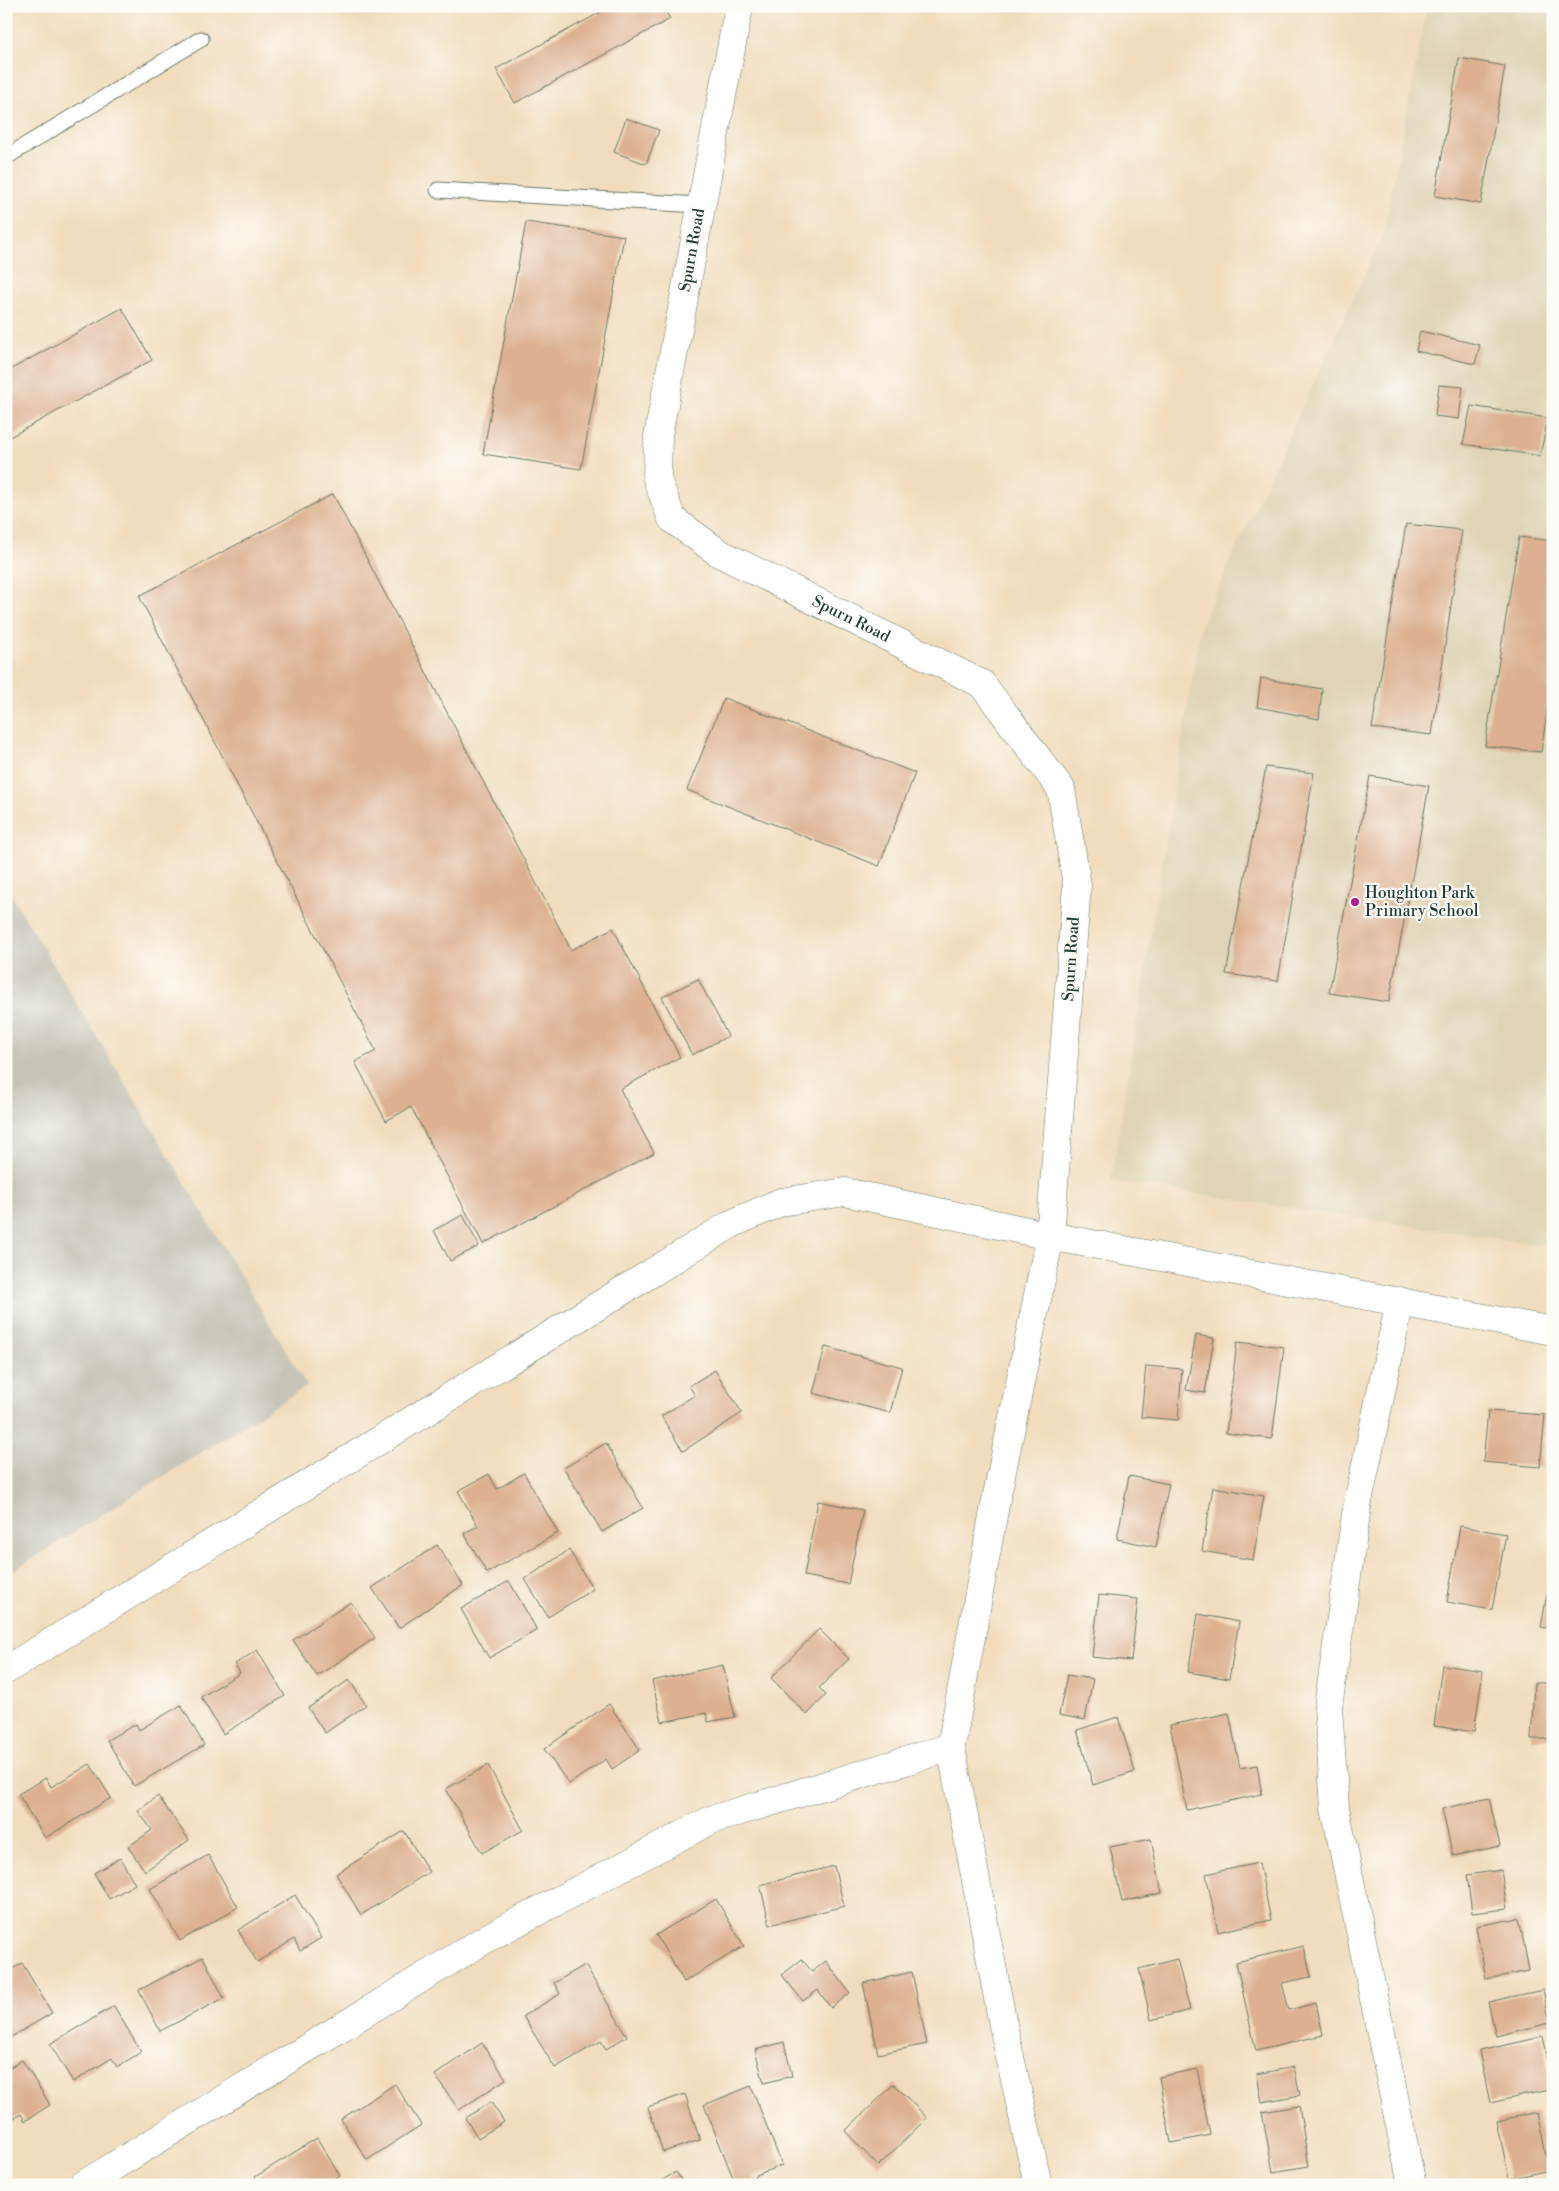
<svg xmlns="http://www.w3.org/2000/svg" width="1559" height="2191" viewBox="0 0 1559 2191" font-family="'Libre Bodoni',serif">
<rect width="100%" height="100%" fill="#fdfcf7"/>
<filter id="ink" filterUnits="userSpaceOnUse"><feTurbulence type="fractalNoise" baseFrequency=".02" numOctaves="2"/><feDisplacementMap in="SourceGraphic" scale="10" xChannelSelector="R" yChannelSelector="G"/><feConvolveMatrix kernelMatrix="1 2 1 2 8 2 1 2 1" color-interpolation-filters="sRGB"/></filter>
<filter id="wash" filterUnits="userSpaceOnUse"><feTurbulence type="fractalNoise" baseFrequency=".0096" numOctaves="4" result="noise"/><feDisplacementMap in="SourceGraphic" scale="20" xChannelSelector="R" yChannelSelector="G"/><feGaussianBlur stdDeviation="1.12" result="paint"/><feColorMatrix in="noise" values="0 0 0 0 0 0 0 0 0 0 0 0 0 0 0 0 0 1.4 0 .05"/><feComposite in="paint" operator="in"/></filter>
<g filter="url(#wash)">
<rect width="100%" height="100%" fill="#f1ddbd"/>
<!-- built -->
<path fill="#dfd4b5" d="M 1427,6 L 1553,6 L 1553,1247 L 1111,1181 L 1201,624 L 1384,232 Z"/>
<!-- industrial -->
<path fill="#c8c4b8" d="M 6,886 L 307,1386 L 6,1575 Z"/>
<g id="blocks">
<!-- building -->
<g fill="#dcb090">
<path d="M 612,6 L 663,6 L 670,19 L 515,103 L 496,69 Z"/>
<path d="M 1459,58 L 1505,66 L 1481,204 L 1435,196 Z"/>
<path d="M 626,118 L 659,130 L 646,164 L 614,152 Z"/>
<path d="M 526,222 L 624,236 L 581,469 L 483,454 Z"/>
<path d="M 122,308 L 152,360 L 6,439 L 6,372 Z"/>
<path d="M 1420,331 L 1480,345 L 1475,364 L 1416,351 Z"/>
<path d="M 1439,385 L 1463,387 L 1459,419 L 1435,416 Z"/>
<path d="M 1471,406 L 1548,418 L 1540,456 L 1463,444 Z"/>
<path d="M 333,494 L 571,950 L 613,928 L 680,1057 L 620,1089 L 654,1153 L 483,1244 L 411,1107 L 386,1121 L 355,1062 L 376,1051 L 139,596 Z"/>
<path d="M 1406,524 L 1462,530 L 1432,735 L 1372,728 Z"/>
<path d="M 1519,537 L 1553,541 L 1553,672 L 1541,752 L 1485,746 Z"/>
<path d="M 1261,678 L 1322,689 L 1319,719 L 1257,707 Z"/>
<path d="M 724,698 L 915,773 L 879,866 L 687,790 Z"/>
<path d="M 1266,767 L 1314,773 L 1278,981 L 1226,974 Z"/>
<path d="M 1370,776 L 1429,786 L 1389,1002 L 1329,993 Z"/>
<path d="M 698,979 L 728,1036 L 692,1055 L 662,997 Z"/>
<path d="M 463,1215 L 479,1246 L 450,1261 L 434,1230 Z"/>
<path d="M 1196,1335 L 1214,1338 L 1205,1393 L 1186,1390 Z"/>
<path d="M 1237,1342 L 1284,1347 L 1272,1439 L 1226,1433 Z"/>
<path d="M 825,1347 L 902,1367 L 890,1413 L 813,1393 Z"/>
<path d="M 1146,1366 L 1182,1369 L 1178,1420 L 1141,1417 Z"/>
<path d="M 715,1370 L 742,1413 L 683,1451 L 661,1416 L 695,1395 L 689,1386 Z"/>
<path d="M 1488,1411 L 1545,1415 L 1540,1467 L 1483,1462 Z"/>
<path d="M 606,1443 L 643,1508 L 602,1532 L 564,1468 Z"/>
<path d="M 524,1473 L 558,1533 L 487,1573 L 464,1533 L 478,1526 L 458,1491 L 489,1474 L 497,1489 Z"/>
<path d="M 1129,1476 L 1169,1484 L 1156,1547 L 1117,1539 Z"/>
<path d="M 1213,1487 L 1264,1496 L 1253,1560 L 1202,1551 Z"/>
<path d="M 818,1501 L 863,1510 L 848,1584 L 804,1576 Z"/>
<path d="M 1460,1526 L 1506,1534 L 1492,1610 L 1447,1602 Z"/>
<path d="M 437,1545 L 463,1585 L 399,1628 L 372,1588 Z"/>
<path d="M 569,1550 L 593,1589 L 548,1617 L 525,1579 Z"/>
<path d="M 1552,1567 L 1553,1568 L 1553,1629 L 1541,1627 Z"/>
<path d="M 509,1581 L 537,1630 L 489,1658 L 461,1609 Z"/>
<path d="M 1099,1595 L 1138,1599 L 1131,1661 L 1092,1657 Z"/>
<path d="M 351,1602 L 375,1638 L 317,1676 L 293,1640 Z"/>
<path d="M 1198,1614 L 1239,1622 L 1229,1679 L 1188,1672 Z"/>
<path d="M 819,1629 L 849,1659 L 819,1688 L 826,1695 L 807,1715 L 771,1678 Z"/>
<path d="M 257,1650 L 285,1696 L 223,1734 L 201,1697 L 240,1673 L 235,1664 Z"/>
<path d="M 723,1665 L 735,1717 L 708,1722 L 706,1713 L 662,1722 L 652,1681 Z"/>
<path d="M 1442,1665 L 1483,1671 L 1474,1732 L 1434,1726 Z"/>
<path d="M 1067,1675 L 1093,1679 L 1085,1720 L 1059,1715 Z"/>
<path d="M 349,1680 L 366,1705 L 325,1733 L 308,1708 Z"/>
<path d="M 1534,1683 L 1553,1683 L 1553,1739 L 1531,1739 Z"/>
<path d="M 609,1704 L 640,1750 L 612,1769 L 606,1759 L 569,1784 L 544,1749 Z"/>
<path d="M 181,1705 L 204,1745 L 134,1786 L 107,1740 L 136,1724 L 139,1730 Z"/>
<path d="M 1229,1713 L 1240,1768 L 1257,1765 L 1262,1794 L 1187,1810 L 1170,1725 Z"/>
<path d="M 1118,1717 L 1135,1772 L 1093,1785 L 1077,1730 Z"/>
<path d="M 90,1764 L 111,1798 L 45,1838 L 18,1794 L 46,1778 L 51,1787 Z"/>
<path d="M 488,1765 L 523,1830 L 482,1853 L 446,1789 Z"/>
<path d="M 158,1796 L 189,1840 L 145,1871 L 128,1847 L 152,1830 L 138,1811 Z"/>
<path d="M 1489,1798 L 1500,1846 L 1453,1856 L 1442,1809 Z"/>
<path d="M 404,1831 L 429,1872 L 361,1915 L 336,1874 Z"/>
<path d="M 1151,1839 L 1162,1893 L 1122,1902 L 1110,1847 Z"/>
<path d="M 208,1855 L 238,1907 L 180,1941 L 150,1889 Z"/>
<path d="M 120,1858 L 135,1884 L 109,1899 L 94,1873 Z"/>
<path d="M 1259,1863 L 1271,1920 L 1218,1932 L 1206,1874 Z"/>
<path d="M 834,1866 L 844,1906 L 770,1925 L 760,1885 Z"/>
<path d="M 1501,1870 L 1507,1909 L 1472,1913 L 1467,1875 Z"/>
<path d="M 295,1895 L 321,1938 L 300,1951 L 294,1939 L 257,1962 L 238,1930 Z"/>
<path d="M 716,1899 L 744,1946 L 684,1982 L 656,1935 Z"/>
<path d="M 1519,1918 L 1529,1971 L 1486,1979 L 1476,1926 Z"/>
<path d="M 1304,1946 L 1311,1977 L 1282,1983 L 1289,2010 L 1316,2003 L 1323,2035 L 1256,2051 L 1236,1962 Z"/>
<path d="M 203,1957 L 224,1998 L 160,2031 L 139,1990 Z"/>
<path d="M 802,1959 L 812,1972 L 826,1961 L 850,1993 L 831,2008 L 818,1990 L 803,2001 L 782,1975 Z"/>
<path d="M 1177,1959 L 1190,2010 L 1151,2020 L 1139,1969 Z"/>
<path d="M 22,1963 L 52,2013 L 6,2040 L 6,1973 Z"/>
<path d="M 585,1965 L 627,2036 L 606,2049 L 601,2041 L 555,2068 L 523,2016 L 560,1994 L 554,1983 Z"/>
<path d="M 912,1972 L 927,2044 L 878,2054 L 863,1983 Z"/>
<path d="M 1543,1990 L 1550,2023 L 1496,2036 L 1488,2002 Z"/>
<path d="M 114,2006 L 141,2052 L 117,2067 L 112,2058 L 73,2082 L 50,2044 Z"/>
<path d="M 1542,2037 L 1553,2089 L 1490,2103 L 1479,2051 Z"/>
<path d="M 784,2042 L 792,2076 L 764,2083 L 755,2050 Z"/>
<path d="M 482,2043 L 506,2079 L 459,2110 L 435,2075 Z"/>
<path d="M 22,2060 L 50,2105 L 25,2121 L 21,2114 L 6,2123 L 6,2070 Z"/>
<path d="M 1294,2067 L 1300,2095 L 1262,2102 L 1257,2074 Z"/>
<path d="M 1197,2069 L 1210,2135 L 1171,2143 L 1159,2077 Z"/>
<path d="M 395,2084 L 421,2125 L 367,2160 L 341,2119 Z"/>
<path d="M 894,2084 L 927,2118 L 878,2166 L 845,2131 Z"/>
<path d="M 751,2086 L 782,2165 L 754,2176 L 757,2185 L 736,2185 L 704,2105 Z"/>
<path d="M 685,2094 L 700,2140 L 663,2152 L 648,2107 Z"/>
<path d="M 491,2102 L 504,2122 L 478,2138 L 465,2118 Z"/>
<path d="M 1299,2106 L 1309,2166 L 1273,2172 L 1262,2112 Z"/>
<path d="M 1537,2112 L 1549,2170 L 1509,2179 L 1497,2121 Z"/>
<path d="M 317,2138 L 340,2176 L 326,2185 L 260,2185 L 255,2177 Z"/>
<path d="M 676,2172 L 684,2185 L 654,2185 Z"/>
</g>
</g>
</g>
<g filter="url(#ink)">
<use href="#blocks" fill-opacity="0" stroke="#687564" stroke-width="1"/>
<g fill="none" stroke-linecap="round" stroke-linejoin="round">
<defs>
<g id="lane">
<path d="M 6,157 L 201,39"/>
<path d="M 438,190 L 700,205"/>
</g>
<g id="street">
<path id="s1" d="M 739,6 L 658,436 L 657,479 L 672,519 L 719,553 L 982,684 L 1061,789 L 1077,885 L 1050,1236 L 995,1505 L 951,1747 L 1003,2025 L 1038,2185"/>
<path d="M 1400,1301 L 1357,1507 L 1328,1707 L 1335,1808 L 1412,2185"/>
<path d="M 6,1670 L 731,1224 L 781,1202 L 845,1192 L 1050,1236 L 1553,1331"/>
<path d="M 83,2185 L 489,1937 L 711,1820 L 951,1747"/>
</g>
</defs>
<!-- lane casing -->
<use href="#lane" stroke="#687564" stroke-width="17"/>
<!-- street casing -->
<use href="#street" stroke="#687564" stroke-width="29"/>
<!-- lane -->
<use href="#lane" stroke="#fff" stroke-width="15"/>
<!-- street -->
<use href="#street" stroke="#fff" stroke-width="28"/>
</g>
</g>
<!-- markers -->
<circle fill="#b5179e" stroke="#fdfcf7" stroke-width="2" cx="1355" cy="902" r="5"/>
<g text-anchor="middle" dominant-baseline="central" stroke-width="4.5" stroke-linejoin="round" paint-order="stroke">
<!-- street labels -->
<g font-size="16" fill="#1f3d34" stroke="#fdfcf7">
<text transform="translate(692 250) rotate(-80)">Spurn Road</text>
<text stroke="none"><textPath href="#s1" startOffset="729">Spurn Road</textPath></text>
<text transform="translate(1071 959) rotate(-86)">Spurn Road</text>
</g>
<!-- poi labels -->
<g font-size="16" fill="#1f3d34" stroke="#fdfcf7" text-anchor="start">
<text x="1365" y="893">Houghton Park<tspan x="1365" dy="18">Primary School</tspan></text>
</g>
</g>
<!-- margin -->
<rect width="1559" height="2191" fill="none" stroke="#fdfcf7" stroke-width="25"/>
</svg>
